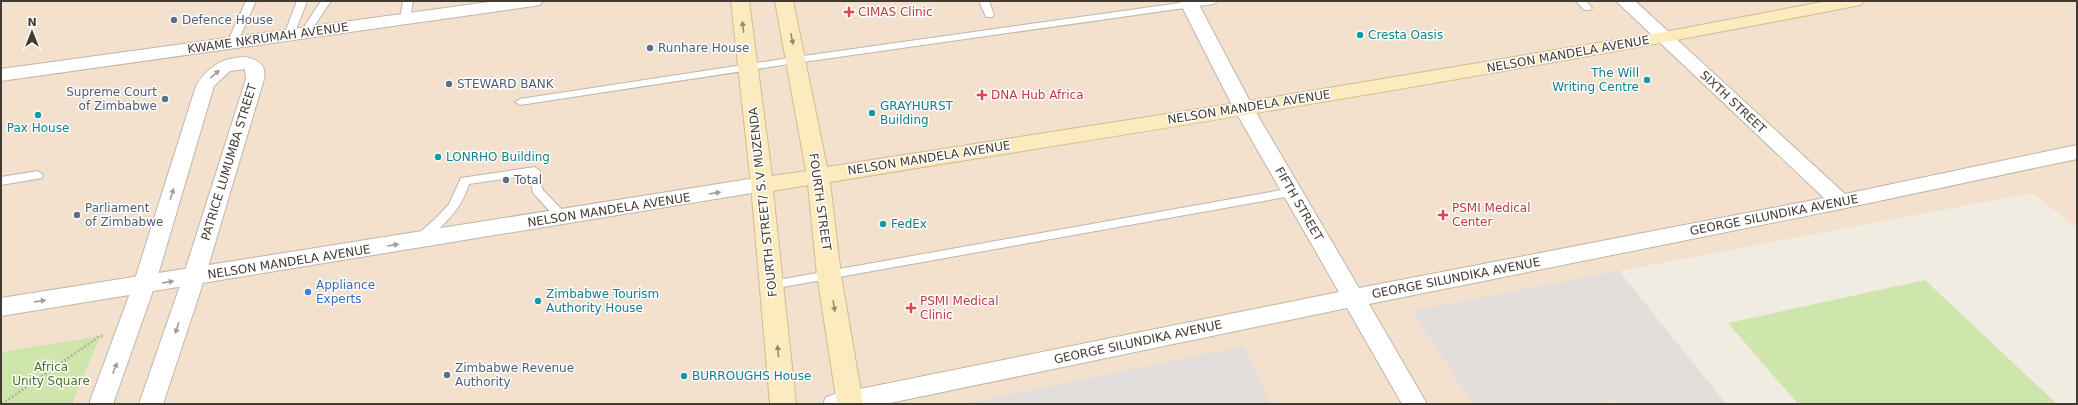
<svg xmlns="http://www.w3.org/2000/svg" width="2078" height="405" viewBox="0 0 2078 405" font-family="'DejaVu Sans',sans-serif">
<rect width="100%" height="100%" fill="#f1ece2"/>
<!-- commercial -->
<path fill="#f3e1cd" d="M 1,1 L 2077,1 L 2077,228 L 2032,193 L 1619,271 L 1726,404 L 1,404 Z"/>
<!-- green -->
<g fill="#cee5ab">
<path d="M 1925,280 L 2057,404 L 1798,404 L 1728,323 Z"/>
<path d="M 100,336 L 72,404 L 1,404 L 1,352 Z"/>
</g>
<!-- parking -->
<g fill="#e1dedb">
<path d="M 1619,271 L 1726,404 L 1619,404 L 1616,400 L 1593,404 L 1473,404 L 1412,311 Z"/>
<path d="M 1244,346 L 1270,404 L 965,404 Z"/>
</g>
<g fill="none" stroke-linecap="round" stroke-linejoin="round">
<defs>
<g id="service">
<path d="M 246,1 L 256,1 L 237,43 L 235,45 L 229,45 L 227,43 Z"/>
<path d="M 297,1 L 307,1 L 294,35 L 289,38 L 286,37 L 284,35 Z"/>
<path d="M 321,1 L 331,1 L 308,35 L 302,35 L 300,33 Z"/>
<path d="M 403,1 L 413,1 L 410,19 L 405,22 L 400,19 Z"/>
<path d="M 979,1 L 989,1 L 994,15 L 992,17 L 986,17 Z"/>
<path d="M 1194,1 L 1218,1 L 1213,4 L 796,63 L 520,105 L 515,102 L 520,99 L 796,57 Z"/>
<path d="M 1576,1 L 1586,1 L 1592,8 L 1590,10 L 1584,10 Z"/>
<path d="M 535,167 L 540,171 L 542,189 L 566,214 L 568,217 L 566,220 L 558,220 L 533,193 L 530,175 L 469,184 C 462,209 443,226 424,242 L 416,242 L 414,239 L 416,236 L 437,217 L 449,204 L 461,178 Z"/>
<path d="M 38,171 L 43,175 L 42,178 L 1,185 L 1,177 Z"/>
<path d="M 1293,188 L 1298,192 L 1297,195 L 772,289 L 768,288 L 766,285 L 768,282 L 772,281 Z"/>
</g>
<g id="minor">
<path d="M 496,1 L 543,1 L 540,5 L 534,6 L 1,81 L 1,69 Z"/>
<path d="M 1179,1 L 1197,1 L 1254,109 L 1359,288 L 1824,198 L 1616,1 L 1635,1 L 1845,194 L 2077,145 L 2077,159 L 1841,209 L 1369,304 L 1427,404 L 1402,404 L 1347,308 L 885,404 L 823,404 L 826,397 L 835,394 L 1339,292 L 1234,109 Z"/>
<path d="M 244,57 C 257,59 267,64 264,79 L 205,277 L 163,404 L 139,404 L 183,277 L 246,79 L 245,69 L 230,71 L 214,86 L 155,285 L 113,404 L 89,404 L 133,285 L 196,86 C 208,67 221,58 244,57 Z"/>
</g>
<path id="tertiary" d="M 762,177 L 770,180 L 773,185 L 770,190 L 1,316 L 1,298 Z"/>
<path id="secondary" d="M 731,1 L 749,1 L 772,176 L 806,171 L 775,1 L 793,1 L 827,167 L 1244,102 L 1664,32 L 1827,1 L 1864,1 L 1861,5 L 1855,6 C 1515,73 1172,127 830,182 L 841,275 L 863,404 L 837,404 L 817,275 L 808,185 L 773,191 L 796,404 L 770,404 L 751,185 Z"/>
</defs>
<!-- service casing -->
<use href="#service" stroke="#bfb6a8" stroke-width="2"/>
<!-- minor casing -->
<use href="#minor" stroke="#bfb6a8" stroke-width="2"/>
<!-- tertiary casing -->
<use href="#tertiary" stroke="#bfb6a8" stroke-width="2"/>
<!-- secondary casing -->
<use href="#secondary" stroke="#d0bd92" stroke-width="2"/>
<!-- path -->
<path stroke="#bdae97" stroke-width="2.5" stroke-dasharray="2 2" stroke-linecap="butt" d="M 2,404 L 100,336 L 104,336"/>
<!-- service -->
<use href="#service" fill="#fff" fill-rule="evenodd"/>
<!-- minor -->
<use href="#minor" fill="#fff" fill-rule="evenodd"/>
<!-- tertiary -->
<use href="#tertiary" fill="#fff" fill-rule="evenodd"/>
<!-- secondary -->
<use href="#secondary" fill="#fdebc0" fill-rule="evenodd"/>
</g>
<!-- one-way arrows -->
<defs><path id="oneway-solid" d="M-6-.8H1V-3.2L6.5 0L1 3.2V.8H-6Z"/></defs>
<g fill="#968a72">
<use href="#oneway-solid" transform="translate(743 27) rotate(-97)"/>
<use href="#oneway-solid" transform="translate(792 39) rotate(78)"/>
<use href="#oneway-solid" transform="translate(834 306) rotate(81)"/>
<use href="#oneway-solid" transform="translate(778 351) rotate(-95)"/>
</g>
<g fill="#a09d99">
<use href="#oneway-solid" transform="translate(215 74) rotate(-41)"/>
<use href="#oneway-solid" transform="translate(715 193) rotate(-9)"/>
<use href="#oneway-solid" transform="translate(172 194) rotate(-73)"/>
<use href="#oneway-solid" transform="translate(393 245) rotate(-9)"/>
<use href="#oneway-solid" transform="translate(168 282) rotate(-9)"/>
<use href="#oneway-solid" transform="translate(40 301) rotate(-9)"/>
<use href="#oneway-solid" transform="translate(177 328) rotate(108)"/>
<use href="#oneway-solid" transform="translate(115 368) rotate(-69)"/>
</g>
<!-- markers -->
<g fill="#e0444e" stroke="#fff" stroke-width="1.5">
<path d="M847 6h4v4h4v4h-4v4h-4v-4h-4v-4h4z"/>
<path d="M980 89h4v4h4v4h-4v4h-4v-4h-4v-4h4z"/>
<path d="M1441 209h4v4h4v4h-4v4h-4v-4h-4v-4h4z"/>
<path d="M909 302h4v4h4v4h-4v4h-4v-4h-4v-4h4z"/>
</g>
<g fill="#5c6f8a" stroke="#fff" stroke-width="1.5">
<circle cx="174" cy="20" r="4"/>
<circle cx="650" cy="48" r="4"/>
<circle cx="449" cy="84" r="4"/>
<circle cx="165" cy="99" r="4"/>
<circle cx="506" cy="180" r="4"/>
<circle cx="77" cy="215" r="4"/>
<circle cx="447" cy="375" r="4"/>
</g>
<g fill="#0f9aa8" stroke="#fff" stroke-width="1.5">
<circle cx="1360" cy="35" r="4"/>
<circle cx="1647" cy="80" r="4"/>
<circle cx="872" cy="113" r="4"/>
<circle cx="38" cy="115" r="4"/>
<circle cx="438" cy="157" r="4"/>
<circle cx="883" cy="224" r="4"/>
<circle cx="538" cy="301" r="4"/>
<circle cx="684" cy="376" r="4"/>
</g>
<circle fill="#3f7fe0" stroke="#fff" stroke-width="1.5" cx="308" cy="292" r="4"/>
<g text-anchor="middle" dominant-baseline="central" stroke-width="3" stroke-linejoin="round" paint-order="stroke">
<!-- health labels -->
<g font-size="12" fill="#be3a42" stroke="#fff" text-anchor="start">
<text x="858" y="12">CIMAS Clinic</text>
<text x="991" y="95">DNA Hub Africa</text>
<text x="1452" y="208">PSMI Medical<tspan x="1452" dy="14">Center</tspan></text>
<text x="920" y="301">PSMI Medical<tspan x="920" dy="14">Clinic</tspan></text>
</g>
<!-- service labels -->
<g font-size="12" fill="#4e5e75" stroke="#fff" text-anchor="start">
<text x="182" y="20">Defence House</text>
<text x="658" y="48">Runhare House</text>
<text x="457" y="84">STEWARD BANK</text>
<text x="157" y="92" text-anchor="end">Supreme Court<tspan x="157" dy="14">of Zimbabwe</tspan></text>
<text x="514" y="180">Total</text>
<text x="85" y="208">Parliament<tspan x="85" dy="14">of Zimbabwe</tspan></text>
<text x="455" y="368">Zimbabwe Revenue<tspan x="455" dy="14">Authority</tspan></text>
</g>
<!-- culture labels -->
<g font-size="12" fill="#0d838f" stroke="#fff" text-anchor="start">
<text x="1368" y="35">Cresta Oasis</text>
<text x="1639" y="73" text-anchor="end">The Will<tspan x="1639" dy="14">Writing Centre</tspan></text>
<text x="880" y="106">GRAYHURST<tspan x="880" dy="14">Building</tspan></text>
<text x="38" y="128" text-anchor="middle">Pax House</text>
<text x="446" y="157">LONRHO Building</text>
<text x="891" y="224">FedEx</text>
<text x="546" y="294">Zimbabwe Tourism<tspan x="546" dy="14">Authority House</tspan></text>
<text x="692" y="376">BURROUGHS House</text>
</g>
<!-- street labels -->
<g font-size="12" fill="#423b33" stroke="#fff">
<text transform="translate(268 38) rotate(-8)">KWAME NKRUMAH AVENUE</text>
<text transform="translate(1568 54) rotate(-10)">NELSON MANDELA AVENUE</text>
<text transform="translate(1733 102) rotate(43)">SIXTH STREET</text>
<text transform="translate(1249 107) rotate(-9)">NELSON MANDELA AVENUE</text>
<text transform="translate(929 158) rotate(-9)">NELSON MANDELA AVENUE</text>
<text transform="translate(229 162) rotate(-73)">PATRICE LUMUMBA STREET</text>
<text transform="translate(763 202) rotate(-96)">FOURTH STREET/ S.V MUZENDA</text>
<text transform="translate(820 202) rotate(82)">FOURTH STREET</text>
<text transform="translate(1299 204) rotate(60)">FIFTH STREET</text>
<text transform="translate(609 210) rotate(-9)">NELSON MANDELA AVENUE</text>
<text transform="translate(1774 215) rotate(-11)">GEORGE SILUNDIKA AVENUE</text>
<text transform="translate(289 262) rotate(-9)">NELSON MANDELA AVENUE</text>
<text transform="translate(1456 278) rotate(-11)">GEORGE SILUNDIKA AVENUE</text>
<text transform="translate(1138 342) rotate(-12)">GEORGE SILUNDIKA AVENUE</text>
</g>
<!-- shop labels -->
<g font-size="12" fill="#366cbe" stroke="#fff" text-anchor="start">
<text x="316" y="285">Appliance<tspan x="316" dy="14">Experts</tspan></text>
</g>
<!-- park labels -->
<g font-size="12" fill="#487228" stroke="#fff">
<text x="51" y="367">Africa<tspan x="51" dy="14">Unity Square</tspan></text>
</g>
</g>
<!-- border -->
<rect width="2078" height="405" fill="none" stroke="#423b33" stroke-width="4"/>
<!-- north arrow -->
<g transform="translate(32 32)" stroke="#ffffff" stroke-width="3" paint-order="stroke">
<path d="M0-3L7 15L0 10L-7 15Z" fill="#423b33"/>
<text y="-6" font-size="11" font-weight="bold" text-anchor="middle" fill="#423b33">N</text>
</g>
</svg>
